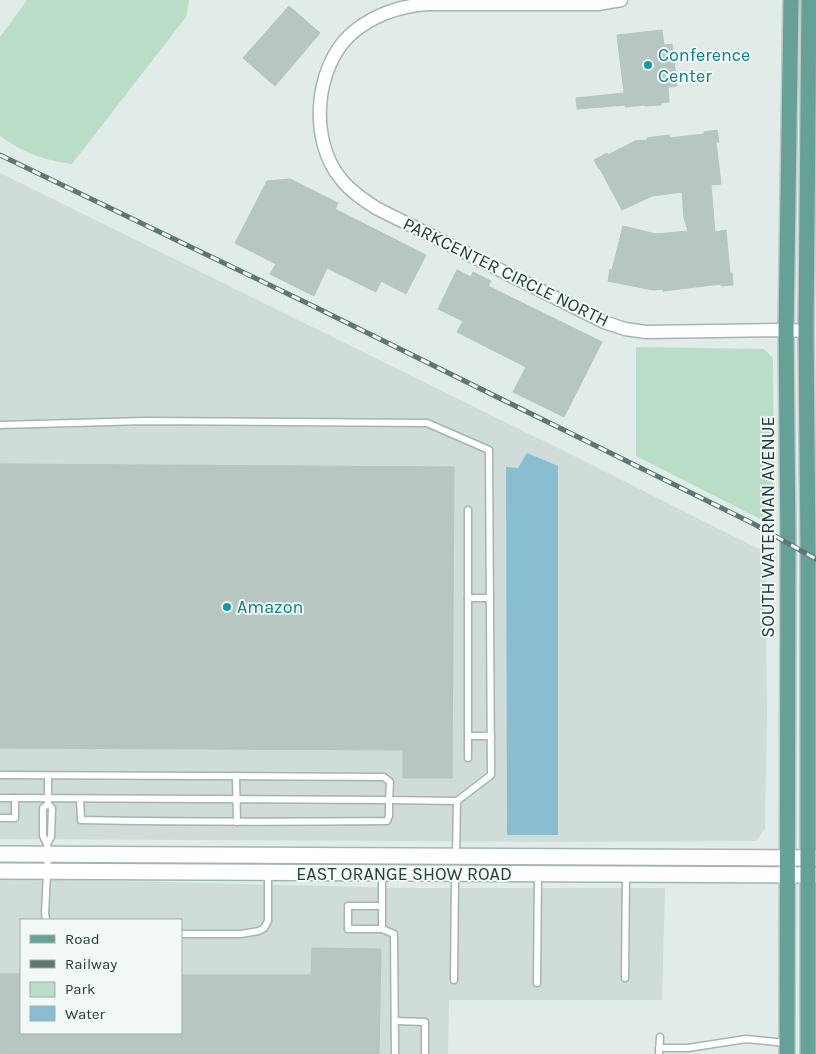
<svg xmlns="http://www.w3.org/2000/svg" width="816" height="1054" viewBox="0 0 816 1054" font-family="Karla,sans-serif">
<rect width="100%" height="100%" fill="#e1ece8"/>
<!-- built -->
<g fill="#cfdcd7" fill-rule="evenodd">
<path d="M 0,173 L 564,451 L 765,552 L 767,714 L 765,829 L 756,841 L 564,842 L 0,839 Z"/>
<path d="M 0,878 L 405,888 L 665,888 L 662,1000 L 449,1000 L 448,1054 L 0,1054 ZM 21,920 L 181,920 L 181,1033 L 21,1033 Z"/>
</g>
<!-- green -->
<g fill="#baddc7">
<path d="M 27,0 L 189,0 L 186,17 L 72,164 C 43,160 24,153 0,136 L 0,37 Z"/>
<path d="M 636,347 L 764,349 L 773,358 L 774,526 L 636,456 Z"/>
</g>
<!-- water -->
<path fill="#89bed1" d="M 527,453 L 558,466 L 558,835 L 507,835 L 506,467 L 518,468 Z"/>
<!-- building -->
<g fill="#b7c6c1" stroke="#b4c5c0">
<path d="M 289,6 L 320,33 L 275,86 L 243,58 Z"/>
<path d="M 662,30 L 664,45 L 672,44 L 677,86 L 668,87 L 669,102 L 661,103 L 661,105 L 645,106 L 645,105 L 625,107 L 625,105 L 577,109 L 576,98 L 624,93 L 617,35 Z"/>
<path d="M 717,130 L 719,142 L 716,142 L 721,184 L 711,185 L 715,232 L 726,230 L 730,273 L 732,273 L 733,285 L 721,286 L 721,284 L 663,291 L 663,289 L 653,290 L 608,281 L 610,269 L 612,270 L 623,226 L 656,234 L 688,231 L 684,218 L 682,192 L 652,196 L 622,210 L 600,169 L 599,169 L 594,160 L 607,153 L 608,155 L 635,141 L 647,140 L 647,138 L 669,135 L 670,138 L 704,134 L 704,132 Z"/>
<path d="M 290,179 L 338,203 L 335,209 L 426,255 L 406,294 L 381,281 L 376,292 L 327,268 L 314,296 L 270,274 L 276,264 L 235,243 L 267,181 Z"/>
<path d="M 457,270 L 471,277 L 473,272 L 491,281 L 488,286 L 602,342 L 564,417 L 513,392 L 526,367 L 457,332 L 463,321 L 438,309 Z"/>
<path d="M 0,464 L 454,467 L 452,778 L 403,778 L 403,750 L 0,748 Z"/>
<path d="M 312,948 L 381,949 L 379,1054 L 0,1054 L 0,974 L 21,974 L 21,1033 L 181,1033 L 181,975 L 311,975 Z"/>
</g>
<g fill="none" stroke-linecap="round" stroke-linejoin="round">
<defs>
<g id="lane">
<path d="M 0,425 L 145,421 L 427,423 L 489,450 L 491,775 L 457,801 L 456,856"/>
<path d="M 468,598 L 490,598"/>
<path d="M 468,736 L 491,736"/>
<path d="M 468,758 L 468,510"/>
<path d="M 0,775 L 384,777 L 390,782 L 389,800 L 457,801"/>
<path d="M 236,776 L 237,822"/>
<path d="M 0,798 L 15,798 L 15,818 L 0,818"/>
<path d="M 15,798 L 389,800 L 389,816 L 387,821 C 285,822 183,822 81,820 L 80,799"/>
<path d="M 47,844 L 51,837 L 52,808 L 48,804 L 48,776"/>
<path d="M 382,874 L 382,929 L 394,934 L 395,1054"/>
<path d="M 46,920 L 45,913 L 48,854 L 47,844 L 43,836 L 43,808 L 48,804"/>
<path d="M 382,929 L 348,929 L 348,906 L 382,906"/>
<path d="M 181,934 L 241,934 L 259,931 L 264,928 L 268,921 L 268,873"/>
<path d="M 625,978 L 626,875"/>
<path d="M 454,980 L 455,874"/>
<path d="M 537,983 L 538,874"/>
<path d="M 395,1021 L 425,1022 L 425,1054"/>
<path d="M 659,1048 L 688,1048 L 746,1039 L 786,1043"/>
<path d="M 659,1054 L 660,1037"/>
</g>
<path id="street" d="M 621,0 L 598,4 L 428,4 C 399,6 373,15 351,34 C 314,68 309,141 341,179 C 350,191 364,200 376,208 L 604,322 L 625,329 L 646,332 L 786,330 L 806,331"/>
<g id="secondary">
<path d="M 0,854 L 816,858"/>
<path d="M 0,871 L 816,875"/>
</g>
<g id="primary">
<path d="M 787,1054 L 788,542 L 786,330 L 791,0"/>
<path d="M 808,1054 L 808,555 L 806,331 L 809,0"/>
</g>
</defs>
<!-- lane casing -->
<use href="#lane" stroke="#a4b4b0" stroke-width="9"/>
<!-- street casing -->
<use href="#street" stroke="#a4b4b0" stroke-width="15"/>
<!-- secondary casing -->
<use href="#secondary" stroke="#a0b7b1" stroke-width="18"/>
<!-- primary casing -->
<use href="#primary" stroke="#c1c8c7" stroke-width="18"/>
<!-- lane -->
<use href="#lane" stroke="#fff" stroke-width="6"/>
<!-- street -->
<use href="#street" stroke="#fff" stroke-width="12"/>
<!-- secondary -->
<use href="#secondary" stroke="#fff" stroke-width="15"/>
<!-- primary -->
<use href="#primary" stroke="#66a198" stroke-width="15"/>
<defs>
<path id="rail" d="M 0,155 L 311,305 L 754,524 L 816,559"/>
</defs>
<!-- rail casing -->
<use href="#rail" stroke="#5c7873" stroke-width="5"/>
<!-- rail -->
<use href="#rail" stroke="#f2f8f6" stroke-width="3" stroke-dasharray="9" stroke-linecap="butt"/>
</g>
<!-- markers -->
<g fill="#0f9aa8" stroke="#f2f8f6" stroke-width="2">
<circle cx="648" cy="65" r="5"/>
<circle cx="227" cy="607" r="5"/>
</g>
<g text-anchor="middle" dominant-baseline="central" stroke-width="4" stroke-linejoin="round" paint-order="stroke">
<!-- culture labels -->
<g font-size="18" fill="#0d838f" stroke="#f2f8f6" text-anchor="start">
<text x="658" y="55">Conference<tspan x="658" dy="21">Center</tspan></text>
<text x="237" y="607">Amazon</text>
</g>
<!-- street labels -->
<g font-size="18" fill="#223c38" stroke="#f2f8f6">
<text transform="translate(506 272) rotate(26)">PARKCENTER CIRCLE NORTH</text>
<text transform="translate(768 527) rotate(-90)">SOUTH WATERMAN AVENUE</text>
<text x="404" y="874">EAST ORANGE SHOW ROAD</text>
</g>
</g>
<!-- legend -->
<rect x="20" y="919" width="162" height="115" fill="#f2f8f6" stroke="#9fadaa"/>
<rect x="30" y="935" width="25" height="8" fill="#66a198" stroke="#9fadaa"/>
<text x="65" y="944" font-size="15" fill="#223c38">Road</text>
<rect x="30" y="960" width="25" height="8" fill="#5c7873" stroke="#9fadaa"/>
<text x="65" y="969" font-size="15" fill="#223c38">Railway</text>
<rect x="30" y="982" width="25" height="15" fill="#baddc7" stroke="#9fadaa"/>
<text x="65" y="994" font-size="15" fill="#223c38">Park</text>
<rect x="30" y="1006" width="25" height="15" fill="#89bed1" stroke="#9fadaa"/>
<text x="65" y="1019" font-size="15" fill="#223c38">Water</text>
</svg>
